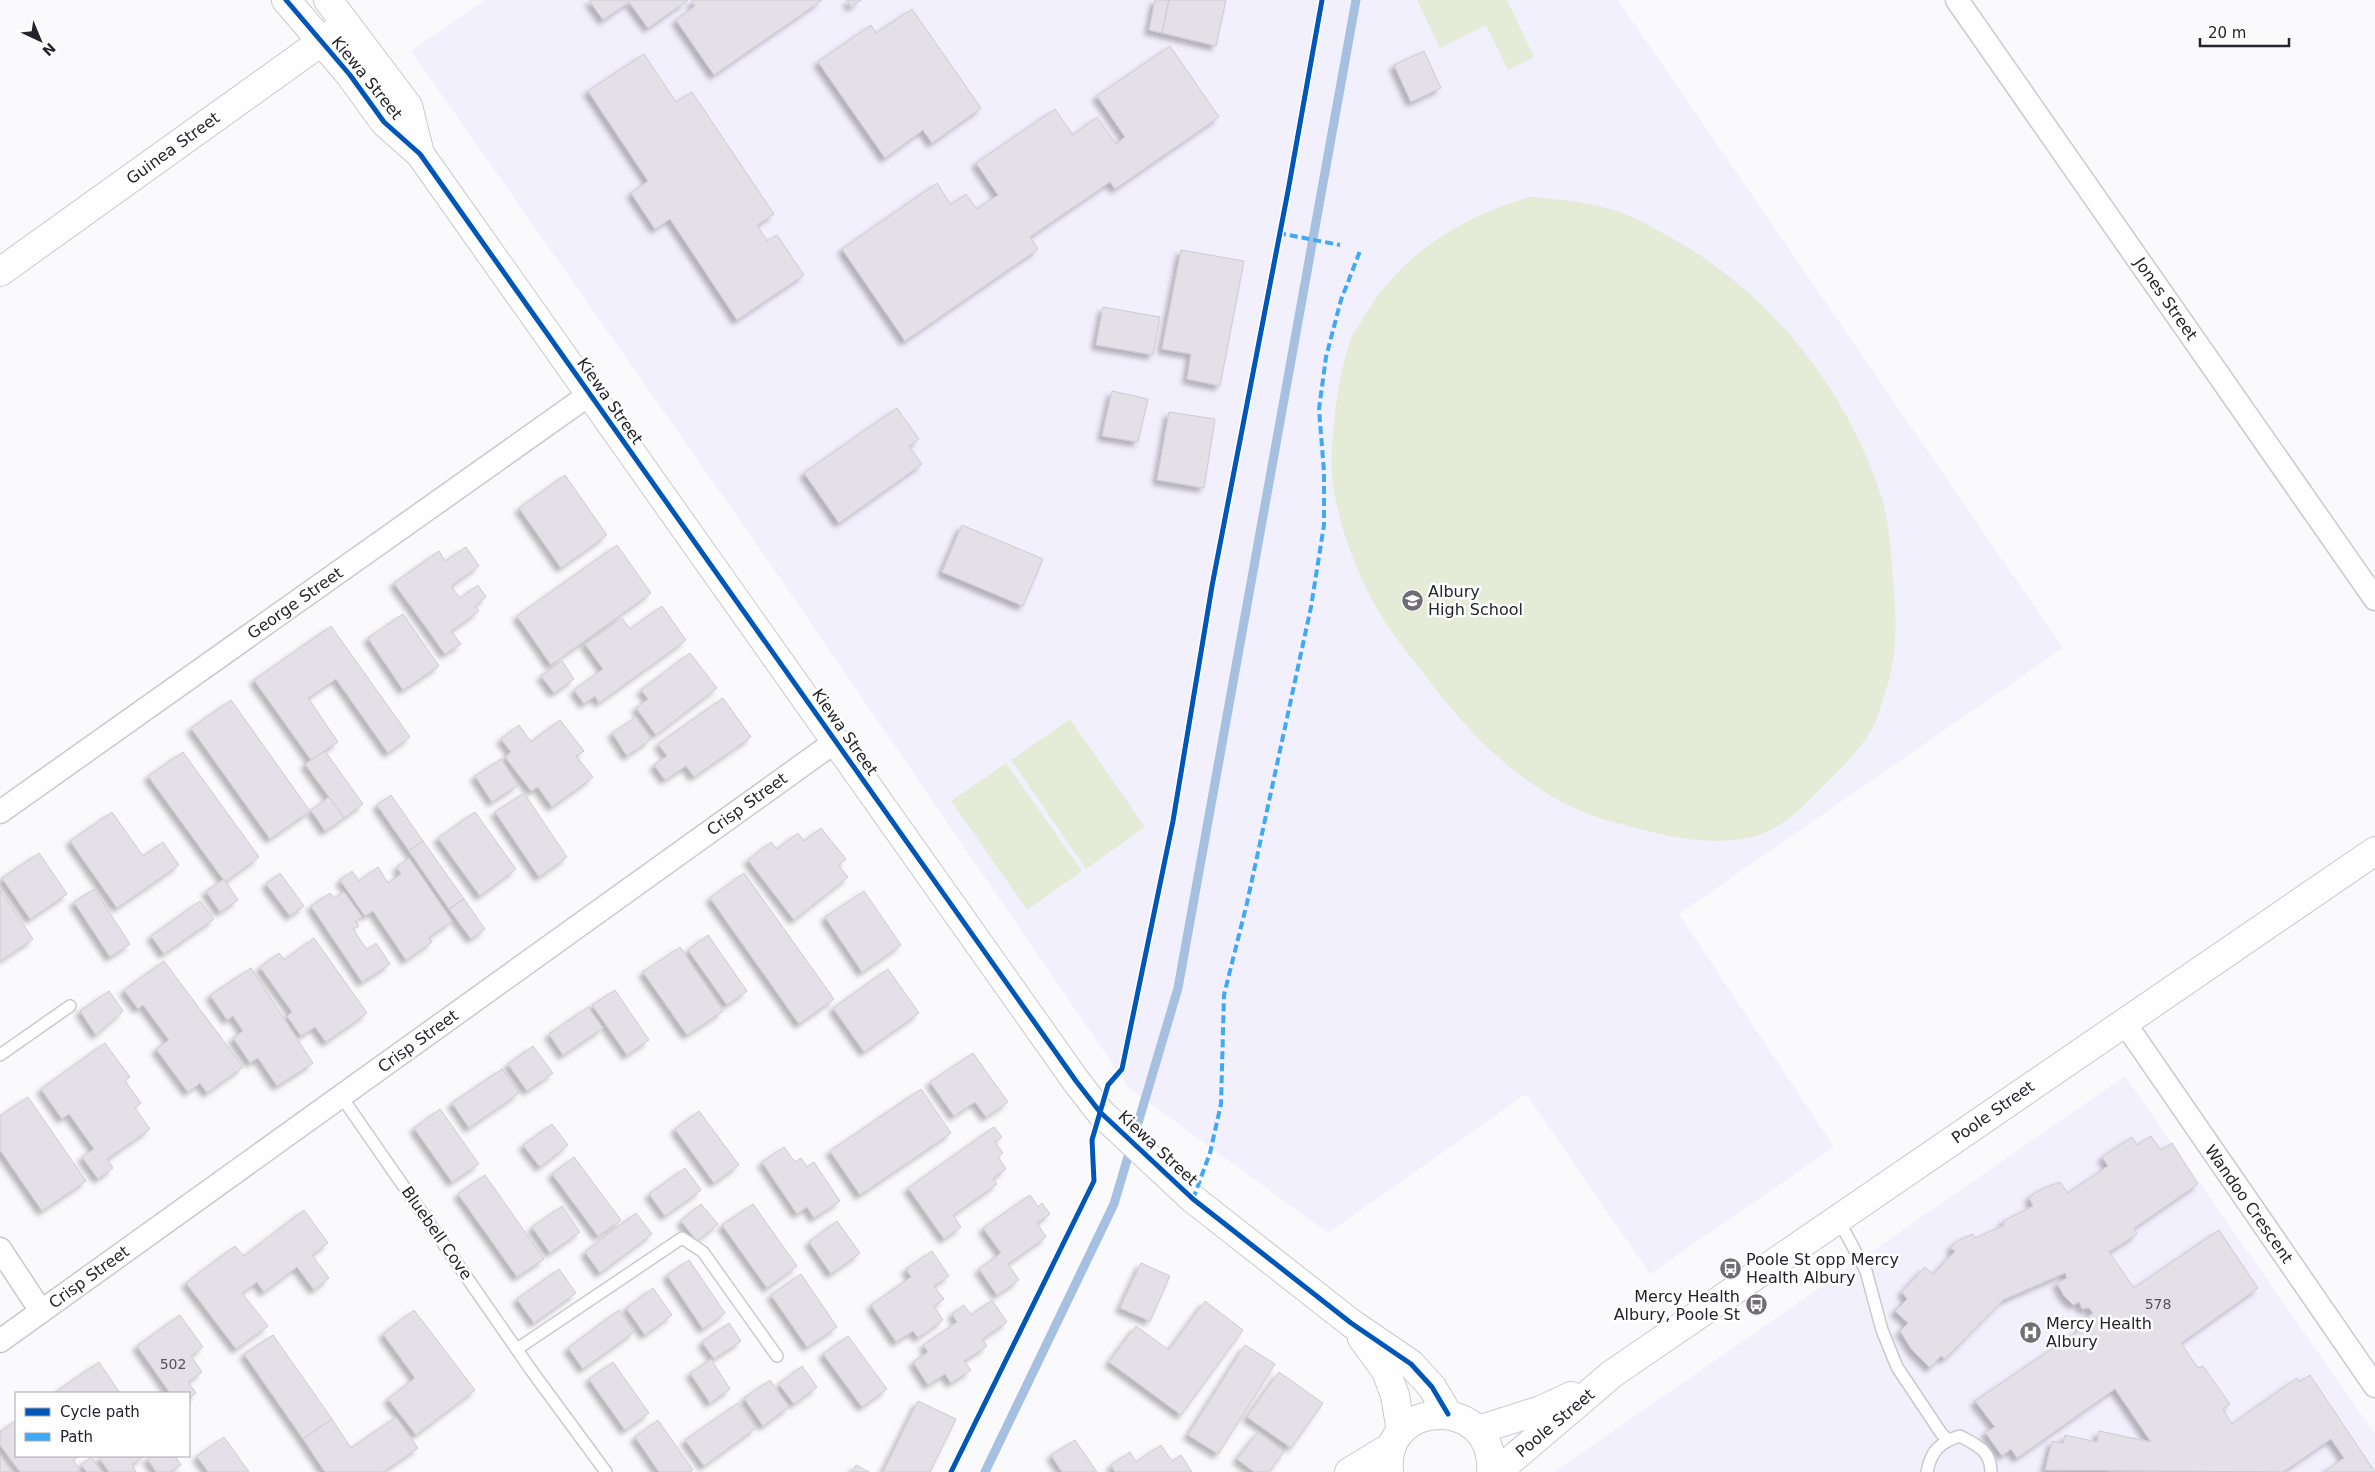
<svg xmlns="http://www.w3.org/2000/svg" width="2375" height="1472" viewBox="0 0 2375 1472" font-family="'DejaVu Sans',sans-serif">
<defs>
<filter id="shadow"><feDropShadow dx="-4.5" dy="4.5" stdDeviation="2.5" flood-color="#0004"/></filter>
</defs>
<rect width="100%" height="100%" fill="#faf9fc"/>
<!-- built -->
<g fill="#f3f0fe">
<path d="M 485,0 L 1618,0 L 2063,648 L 1679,914 L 1834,1147 L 1650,1274 L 1526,1094 L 1328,1233 L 1129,1088 L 762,552 L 411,51 Z"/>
<path d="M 2125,1076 L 2375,1434 L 2375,1472 L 1554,1472 Z"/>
</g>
<!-- green -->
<g fill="#e5ebd6">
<path d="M 1417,0 L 1507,0 L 1534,57 L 1508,70 L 1486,25 L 1440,48 Z"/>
<path d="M 1529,197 C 1563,199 1598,203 1630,216 C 1645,222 1658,231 1672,238 C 1771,294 1845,387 1881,495 C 1889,521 1891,551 1893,579 C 1897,620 1898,660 1883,699 C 1879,711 1876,724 1869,734 C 1856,755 1836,773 1819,790 C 1807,803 1792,818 1776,827 C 1739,849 1687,841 1648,831 C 1615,823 1580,814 1551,796 C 1494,761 1463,725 1423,673 C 1412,658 1399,643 1389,628 C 1360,585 1339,530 1332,479 C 1330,458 1333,434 1335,413 C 1338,388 1342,363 1351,339 C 1354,331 1361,323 1365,315 C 1404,252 1459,218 1529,197 Z"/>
<path d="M 1070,719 L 1145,827 L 1086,869 L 1011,760 Z"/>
<path d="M 1006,763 L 1082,871 L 1027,910 L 951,801 Z"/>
</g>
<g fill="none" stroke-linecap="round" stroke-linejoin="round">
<!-- stream -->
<path stroke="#a5c0e0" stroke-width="9" d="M 985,1472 L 1114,1204 L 1178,988 L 1356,0"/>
</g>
<!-- building -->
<g fill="#e3e1e7" stroke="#cccbd0" filter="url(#shadow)">
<path d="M 589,0 L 688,0 L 648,28 L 629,2 L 603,20 Z"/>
<path d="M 691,0 L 822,0 L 714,75 L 676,20 L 695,6 Z"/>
<path d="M 847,0 L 861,0 L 851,7 Z"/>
<path d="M 1155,0 L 1169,0 L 1162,33 L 1149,30 Z"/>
<path d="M 1169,0 L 1226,0 L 1216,46 L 1162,33 Z"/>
<path d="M 912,9 L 981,108 L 932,143 L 923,130 L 885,158 L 818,62 L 871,25 L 876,33 Z"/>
<path d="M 1170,46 L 1219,117 L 1115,189 L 1110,182 L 1030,237 L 1038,249 L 905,341 L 842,249 L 937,183 L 951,205 L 966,194 L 977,209 L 998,195 L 976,163 L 1055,109 L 1073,135 L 1097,117 L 1116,144 L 1125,137 L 1097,96 Z"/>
<path d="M 1424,51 L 1441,88 L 1411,102 L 1394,65 Z"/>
<path d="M 644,54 L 676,102 L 692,92 L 774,214 L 757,225 L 767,241 L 777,235 L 804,275 L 737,320 L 670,219 L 655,229 L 631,193 L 648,181 L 588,91 Z"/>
<path d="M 1181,250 L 1244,261 L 1220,386 L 1187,379 L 1191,354 L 1162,349 Z"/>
<path d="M 1103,307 L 1160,317 L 1153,355 L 1096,345 Z"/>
<path d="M 1112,391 L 1148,399 L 1138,442 L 1102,436 Z"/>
<path d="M 897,408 L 919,439 L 909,446 L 922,464 L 839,523 L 804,473 Z"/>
<path d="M 1169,412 L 1215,419 L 1204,488 L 1157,480 Z"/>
<path d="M 565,475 L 607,535 L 561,568 L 519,508 Z"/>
<path d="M 962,525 L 1043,559 L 1023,606 L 942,572 Z"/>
<path d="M 617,545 L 651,593 L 551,665 L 517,616 Z"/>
<path d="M 466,547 L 479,566 L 451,586 L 460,598 L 478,585 L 486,597 L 475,606 L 479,611 L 451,631 L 461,644 L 445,654 L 394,583 L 439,551 L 445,561 Z"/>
<path d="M 662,606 L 686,640 L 599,703 L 595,696 L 584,704 L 574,690 L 603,669 L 585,644 L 622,618 L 630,629 Z"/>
<path d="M 403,614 L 439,666 L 403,690 L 368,638 Z"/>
<path d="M 331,626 L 410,737 L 388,753 L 336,679 L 308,698 L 338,742 L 311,760 L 254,680 Z"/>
<path d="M 690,653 L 717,688 L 656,735 L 636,708 L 648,699 L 641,690 Z"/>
<path d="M 562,661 L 574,679 L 554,693 L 541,676 Z"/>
<path d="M 723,698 L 751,737 L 694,777 L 686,766 L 665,780 L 654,765 L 667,756 L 658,744 Z"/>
<path d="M 231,700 L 310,811 L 270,839 L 191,728 Z"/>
<path d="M 636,717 L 651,739 L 627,756 L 612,733 Z"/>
<path d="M 560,720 L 584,751 L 576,756 L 593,777 L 552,807 L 538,787 L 531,791 L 505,757 L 511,752 L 501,739 L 519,725 L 531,742 Z"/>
<path d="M 325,751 L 363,804 L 344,818 L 305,764 Z"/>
<path d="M 183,752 L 259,857 L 225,882 L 148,776 Z"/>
<path d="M 501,759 L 518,785 L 492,802 L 475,776 Z"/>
<path d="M 524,793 L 567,857 L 539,877 L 495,812 Z"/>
<path d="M 391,795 L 423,841 L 409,851 L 377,805 Z"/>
<path d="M 329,797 L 344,818 L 325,831 L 311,810 Z"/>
<path d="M 112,812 L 143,856 L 163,842 L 179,865 L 117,908 L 70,841 Z"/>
<path d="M 475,812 L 516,869 L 480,896 L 438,838 Z"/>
<path d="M 821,828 L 846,859 L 838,865 L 848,877 L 794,920 L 748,860 L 771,842 L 777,849 L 798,833 L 804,841 Z"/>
<path d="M 423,841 L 464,899 L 449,909 L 409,851 Z"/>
<path d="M 39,853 L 67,894 L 30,919 L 2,878 Z"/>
<path d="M 409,858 L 452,921 L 429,937 L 432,942 L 406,960 L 373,911 L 365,916 L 340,880 L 352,871 L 359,881 L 378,867 L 388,883 L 401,874 L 397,867 Z"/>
<path d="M 280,873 L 304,906 L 290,916 L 266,884 Z"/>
<path d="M 744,873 L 834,999 L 799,1024 L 710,898 Z"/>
<path d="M 224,879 L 238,900 L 220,912 L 206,891 Z"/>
<path d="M 94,889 L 130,944 L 110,957 L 74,902 Z"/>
<path d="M 0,890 L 33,939 L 0,961 Z"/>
<path d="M 864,891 L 901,945 L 862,972 L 825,917 Z"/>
<path d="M 344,892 L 362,917 L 355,921 L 359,926 L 353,929 L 367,950 L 376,943 L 390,964 L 362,982 L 311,906 L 330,893 L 334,898 Z"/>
<path d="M 464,899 L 485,929 L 471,939 L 449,909 Z"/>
<path d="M 200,901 L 214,919 L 164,954 L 151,936 Z"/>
<path d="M 708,935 L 747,991 L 727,1005 L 688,950 Z"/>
<path d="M 314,938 L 367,1013 L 326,1042 L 315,1027 L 301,1036 L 287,1016 L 292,1012 L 260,967 L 279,953 L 284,960 Z"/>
<path d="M 680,947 L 723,1011 L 687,1035 L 643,972 Z"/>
<path d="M 164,961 L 243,1067 L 207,1093 L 200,1083 L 188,1092 L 156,1049 L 169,1040 L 143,1005 L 138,1009 L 124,990 Z"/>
<path d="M 251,968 L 313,1063 L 277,1086 L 258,1058 L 250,1063 L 233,1038 L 243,1031 L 233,1016 L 227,1020 L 210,995 Z"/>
<path d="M 888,969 L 919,1013 L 864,1052 L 833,1008 Z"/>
<path d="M 615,990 L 649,1040 L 627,1055 L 592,1005 Z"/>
<path d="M 109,991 L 123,1011 L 96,1035 L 80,1011 Z"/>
<path d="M 588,1007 L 603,1028 L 563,1055 L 549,1034 Z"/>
<path d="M 105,1043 L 130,1077 L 125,1081 L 141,1103 L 135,1108 L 150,1129 L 107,1159 L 113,1168 L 98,1179 L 82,1157 L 94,1149 L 69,1114 L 62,1119 L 41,1089 Z"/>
<path d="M 533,1046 L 553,1073 L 527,1091 L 508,1064 Z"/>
<path d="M 973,1053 L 1008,1102 L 986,1117 L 975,1102 L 954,1116 L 930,1082 Z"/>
<path d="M 502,1069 L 519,1093 L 469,1128 L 452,1103 Z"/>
<path d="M 921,1089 L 951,1133 L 860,1195 L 830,1151 Z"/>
<path d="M 28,1097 L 86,1181 L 42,1211 L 0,1150 L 0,1116 Z"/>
<path d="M 440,1109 L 479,1164 L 452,1182 L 414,1128 Z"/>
<path d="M 699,1111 L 739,1165 L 714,1183 L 675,1129 Z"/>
<path d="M 552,1124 L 568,1145 L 540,1167 L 523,1145 Z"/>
<path d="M 994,1127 L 1002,1137 L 995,1142 L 1003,1153 L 998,1157 L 1006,1169 L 993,1178 L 997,1184 L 953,1215 L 961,1227 L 944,1239 L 908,1188 Z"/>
<path d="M 2151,1136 L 2161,1150 L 2172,1143 L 2198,1184 L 2134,1228 L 2137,1234 L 2109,1252 L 2134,1288 L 2219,1230 L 2258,1288 L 2181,1343 L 2198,1368 L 2203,1366 L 2230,1404 L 2223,1409 L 2232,1424 L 2297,1378 L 2299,1382 L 2310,1375 L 2375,1472 L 2324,1472 L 2344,1458 L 2331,1439 L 2283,1472 L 2045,1470 L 2052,1441 L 2063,1443 L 2065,1435 L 2097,1442 L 2099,1431 L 2151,1442 L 2115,1389 L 2017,1458 L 2011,1449 L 2002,1456 L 1985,1432 L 1995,1427 L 1975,1401 L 2081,1329 L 2078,1324 L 2093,1313 L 2089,1308 L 2082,1309 L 2079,1302 L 2073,1305 L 2064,1296 L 2057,1283 L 2067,1278 L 2065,1273 L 2003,1300 L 1945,1359 L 1941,1356 L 1930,1368 L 1912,1350 L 1900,1331 L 1908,1323 L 1895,1311 L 1907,1299 L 1902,1292 L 1925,1267 L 1933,1275 L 1955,1251 L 1950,1248 L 1959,1240 L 1973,1234 L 1975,1238 L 2004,1225 L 2003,1221 L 2033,1206 L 2029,1197 L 2041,1189 L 2060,1182 L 2068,1193 L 2108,1166 L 2102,1157 L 2132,1137 L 2137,1145 Z"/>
<path d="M 784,1147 L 795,1162 L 801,1158 L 807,1167 L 814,1162 L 840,1201 L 814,1218 L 807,1207 L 797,1214 L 762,1162 Z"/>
<path d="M 574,1157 L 621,1220 L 598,1236 L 552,1174 Z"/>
<path d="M 685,1168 L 701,1190 L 665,1216 L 649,1194 Z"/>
<path d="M 485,1175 L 544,1259 L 517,1277 L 458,1194 Z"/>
<path d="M 1030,1195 L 1038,1207 L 1042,1203 L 1050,1214 L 1037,1223 L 1046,1237 L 1008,1264 L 1019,1280 L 997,1295 L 979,1269 L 1001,1253 L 983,1228 Z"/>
<path d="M 701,1204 L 718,1224 L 697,1241 L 681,1221 Z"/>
<path d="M 753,1204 L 797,1266 L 767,1288 L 722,1225 Z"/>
<path d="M 562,1206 L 580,1232 L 550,1253 L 532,1227 Z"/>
<path d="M 304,1210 L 328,1243 L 312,1255 L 329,1278 L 314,1290 L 297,1267 L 264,1292 L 257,1282 L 242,1293 L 268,1326 L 236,1349 L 186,1283 L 235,1246 L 244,1256 Z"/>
<path d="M 636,1213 L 652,1234 L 600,1273 L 585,1252 Z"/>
<path d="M 837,1221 L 860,1253 L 831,1274 L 809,1242 Z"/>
<path d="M 932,1251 L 949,1276 L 934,1286 L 944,1299 L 934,1306 L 943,1320 L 918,1338 L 913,1331 L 896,1342 L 871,1305 L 911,1277 L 906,1269 Z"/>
<path d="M 689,1260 L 725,1313 L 703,1329 L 667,1275 Z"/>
<path d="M 1141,1263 L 1170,1276 L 1150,1321 L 1120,1308 Z"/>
<path d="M 559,1269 L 576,1293 L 534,1323 L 517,1299 Z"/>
<path d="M 801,1274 L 837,1327 L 807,1347 L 771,1295 Z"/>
<path d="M 653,1288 L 672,1315 L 645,1335 L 626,1308 Z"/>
<path d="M 992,1300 L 1007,1322 L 982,1339 L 987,1346 L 964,1361 L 971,1370 L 951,1383 L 945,1374 L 928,1385 L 913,1362 L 928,1352 L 923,1345 L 957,1322 L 952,1314 L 964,1305 L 971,1315 Z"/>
<path d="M 1205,1301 L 1243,1330 L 1181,1415 L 1109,1362 L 1136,1326 L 1169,1350 Z"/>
<path d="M 414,1310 L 475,1390 L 416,1435 L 388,1399 L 415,1378 L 383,1334 Z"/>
<path d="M 619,1310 L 634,1332 L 583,1369 L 568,1348 Z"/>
<path d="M 180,1315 L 203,1347 L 191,1356 L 202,1372 L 188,1382 L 196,1393 L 189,1398 L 189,1393 L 170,1393 L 137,1346 Z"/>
<path d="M 729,1323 L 741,1341 L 714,1359 L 702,1342 Z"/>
<path d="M 273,1335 L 332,1419 L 303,1439 L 244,1354 Z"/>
<path d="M 848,1336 L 887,1389 L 862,1407 L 823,1354 Z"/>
<path d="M 1245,1345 L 1275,1364 L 1218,1454 L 1188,1435 Z"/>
<path d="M 711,1359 L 730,1389 L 710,1403 L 690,1373 Z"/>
<path d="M 99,1362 L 120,1393 L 54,1393 Z"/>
<path d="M 613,1362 L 649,1413 L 625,1430 L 589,1379 Z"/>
<path d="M 802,1366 L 817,1387 L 794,1404 L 779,1384 Z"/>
<path d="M 1279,1372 L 1323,1403 L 1291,1448 L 1247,1417 Z"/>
<path d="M 770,1380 L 789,1407 L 763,1426 L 744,1398 Z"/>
<path d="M 918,1401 L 956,1419 L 930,1472 L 883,1472 Z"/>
<path d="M 738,1403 L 756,1428 L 704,1466 L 685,1440 Z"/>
<path d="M 396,1417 L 418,1448 L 383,1472 L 325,1472 L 303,1439 L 332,1419 L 351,1448 Z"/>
<path d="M 16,1420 L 16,1456 L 79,1456 L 73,1460 L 80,1470 L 77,1472 L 20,1472 L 0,1445 L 0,1432 Z"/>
<path d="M 658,1420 L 693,1470 L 690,1472 L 659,1472 L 635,1437 Z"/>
<path d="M 1258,1432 L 1284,1452 L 1269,1472 L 1254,1472 L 1237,1459 Z"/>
<path d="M 224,1437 L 249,1472 L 208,1472 L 197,1456 Z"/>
<path d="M 1075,1440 L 1097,1472 L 1062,1472 L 1051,1455 Z"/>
<path d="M 1161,1445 L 1172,1461 L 1181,1455 L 1192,1472 L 1115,1472 L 1111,1465 L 1130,1452 L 1136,1462 Z"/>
<path d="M 0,1455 L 12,1472 L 0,1472 Z"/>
<path d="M 98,1456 L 145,1456 L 132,1464 L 136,1472 L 109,1472 Z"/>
<path d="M 150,1456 L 175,1456 L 181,1465 L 170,1472 L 156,1472 L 147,1458 Z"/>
<path d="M 91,1457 L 102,1472 L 87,1472 L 81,1465 Z"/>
<path d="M 856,1465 L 869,1472 L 852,1472 Z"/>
</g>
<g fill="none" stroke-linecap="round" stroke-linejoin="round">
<defs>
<g id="lane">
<path d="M 0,1055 L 70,1006"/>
<path d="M 341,1096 L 531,1370 L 606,1472"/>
<path d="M 1838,1219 L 1866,1271 L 1882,1330 L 1897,1367 L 1941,1433 L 1948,1440"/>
<path d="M 517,1349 L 682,1238 L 703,1252 L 777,1356"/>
<path d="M 1927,1472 C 1931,1451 1940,1442 1960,1436 C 1977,1445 1991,1451 1991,1472"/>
</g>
<g id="street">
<path d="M 1957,0 L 2375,599"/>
<path d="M 0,812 L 590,394"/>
<path d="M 2124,1022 L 2375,1386"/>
<path d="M 0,1249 L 41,1311"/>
<path d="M 0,1341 L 836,741"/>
</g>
<g id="secondary">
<path d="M 286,0 L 350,75 L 384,122 L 420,154 L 1076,1081 L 1100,1112 L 1193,1199 L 1351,1323 L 1411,1364 L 1432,1387 L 1448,1414"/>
<path d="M 328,0 L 408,106 L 420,154"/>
<path d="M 0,272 L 346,24"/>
<path d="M 1362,1338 L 1386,1371 L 1395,1395 L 1401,1431"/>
<path d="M 1478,1430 L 1541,1410 L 1571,1396"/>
<path d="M 1349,1472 L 1392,1446"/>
<path d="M 1389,1472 C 1381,1398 1496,1394 1491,1472"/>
<path d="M 1497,1472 L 1612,1374 L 2375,851"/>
</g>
</defs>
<!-- lane casing -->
<use href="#lane" stroke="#cac9ce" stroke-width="14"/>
<!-- street casing -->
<use href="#street" stroke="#cac9ce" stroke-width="25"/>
<!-- secondary casing -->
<use href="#secondary" stroke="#cac9ce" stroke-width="30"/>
<!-- lane -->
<use href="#lane" stroke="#fefeff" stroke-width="11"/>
<!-- street -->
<use href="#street" stroke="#fefeff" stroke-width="22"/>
<!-- secondary -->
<use href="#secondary" stroke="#fefeff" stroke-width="28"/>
<!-- quiet -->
<g stroke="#3fa9f5" stroke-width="4" stroke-dasharray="8 4" stroke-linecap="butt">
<path d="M 1278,233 L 1340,245"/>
<path d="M 1193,1199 L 1210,1153 L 1221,1104 L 1224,995 L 1247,903 L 1311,607 L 1324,525 L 1324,472 L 1319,409 L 1326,357 L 1341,300 L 1360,251"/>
</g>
<defs>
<g id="cycleway">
<path d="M 286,0 L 350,75 L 384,122 L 420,154 L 1076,1081 L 1100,1112 L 1193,1199 L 1351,1323 L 1411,1364 L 1432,1387 L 1448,1414"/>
<path d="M 951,1472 L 1094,1181 L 1092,1140 L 1108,1085 L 1122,1069 L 1173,821 L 1212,586 L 1288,191 L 1322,0"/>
</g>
</defs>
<!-- cycleway casing -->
<use href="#cycleway" stroke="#fff" stroke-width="8"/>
<!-- cycleway -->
<use href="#cycleway" stroke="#0057b8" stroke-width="5"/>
</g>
<!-- icons -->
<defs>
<symbol id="school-disc" viewBox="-11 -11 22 22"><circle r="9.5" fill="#706e74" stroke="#fff"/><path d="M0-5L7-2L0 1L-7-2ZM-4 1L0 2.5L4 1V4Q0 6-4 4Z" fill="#fff"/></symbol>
<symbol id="bus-disc" viewBox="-11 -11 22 22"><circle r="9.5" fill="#706e74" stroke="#fff"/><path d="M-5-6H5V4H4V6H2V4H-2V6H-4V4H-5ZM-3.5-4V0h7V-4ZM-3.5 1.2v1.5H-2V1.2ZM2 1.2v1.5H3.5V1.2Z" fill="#fff"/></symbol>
<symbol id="hospital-disc" viewBox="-11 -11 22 22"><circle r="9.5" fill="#706e74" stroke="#fff"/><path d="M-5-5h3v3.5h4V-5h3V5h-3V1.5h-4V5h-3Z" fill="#fff"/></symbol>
</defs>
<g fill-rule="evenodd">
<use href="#school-disc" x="1400" y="588" width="25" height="25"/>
<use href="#bus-disc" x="1718" y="1256" width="25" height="25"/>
<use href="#bus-disc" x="1744" y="1292" width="25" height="25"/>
<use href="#hospital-disc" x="2018" y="1320" width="25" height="25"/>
</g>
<g text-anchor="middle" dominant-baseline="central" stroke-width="5" stroke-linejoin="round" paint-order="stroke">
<!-- number labels -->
<g font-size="14" fill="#54525a">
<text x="2158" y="1304">578</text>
<text x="173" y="1364">502</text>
</g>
<!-- street labels -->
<g font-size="16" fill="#25232b" stroke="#fff">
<text transform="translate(367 78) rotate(51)">Kiewa Street</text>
<text transform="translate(173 148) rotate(-36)">Guinea Street</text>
<text transform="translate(2166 299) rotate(55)">Jones Street</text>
<text transform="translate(610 401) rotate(55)">Kiewa Street</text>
<text transform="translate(295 603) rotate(-35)">George Street</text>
<text transform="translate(845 732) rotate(55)">Kiewa Street</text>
<text transform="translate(747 804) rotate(-36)">Crisp Street</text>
<text transform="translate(418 1041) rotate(-36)">Crisp Street</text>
<text transform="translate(1993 1112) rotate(-35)">Poole Street</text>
<text transform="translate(1158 1148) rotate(43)">Kiewa Street</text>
<text transform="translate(2249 1204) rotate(55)">Wandoo Crescent</text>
<text transform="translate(437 1233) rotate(55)">Bluebell Cove</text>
<text transform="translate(89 1277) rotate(-36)">Crisp Street</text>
<text transform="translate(1555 1423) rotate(-40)">Poole Street</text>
</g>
<!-- poi labels -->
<g font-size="16" fill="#25232b" stroke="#fff" text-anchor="start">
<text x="1428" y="591">Albury<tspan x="1428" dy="18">High School</tspan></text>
<text x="1746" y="1259">Poole St opp Mercy<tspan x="1746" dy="18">Health Albury</tspan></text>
<text x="1740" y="1296" text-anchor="end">Mercy Health<tspan x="1740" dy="18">Albury, Poole St</tspan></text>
<text x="2046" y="1323">Mercy Health<tspan x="2046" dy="18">Albury</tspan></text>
</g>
</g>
<!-- legend -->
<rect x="15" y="1392" width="175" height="65" fill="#ffffff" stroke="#a8a7aa"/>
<rect x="25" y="1408" width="25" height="8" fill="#0057b8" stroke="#a8a7aa"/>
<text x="60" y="1417" font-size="15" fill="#25232b">Cycle path</text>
<rect x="25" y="1433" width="25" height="8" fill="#3fa9f5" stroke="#a8a7aa"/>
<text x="60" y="1442" font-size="15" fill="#25232b">Path</text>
<!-- north arrow -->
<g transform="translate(40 40) rotate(136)" stroke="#ffffff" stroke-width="4" paint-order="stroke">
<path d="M0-4L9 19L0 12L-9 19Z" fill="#25232b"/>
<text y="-8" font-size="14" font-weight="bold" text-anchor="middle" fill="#25232b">N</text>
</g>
<!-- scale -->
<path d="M2200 38v8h89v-8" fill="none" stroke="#25232b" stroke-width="2.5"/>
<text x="2208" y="38" font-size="15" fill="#25232b" stroke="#ffffff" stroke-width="4" paint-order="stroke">20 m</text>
</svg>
